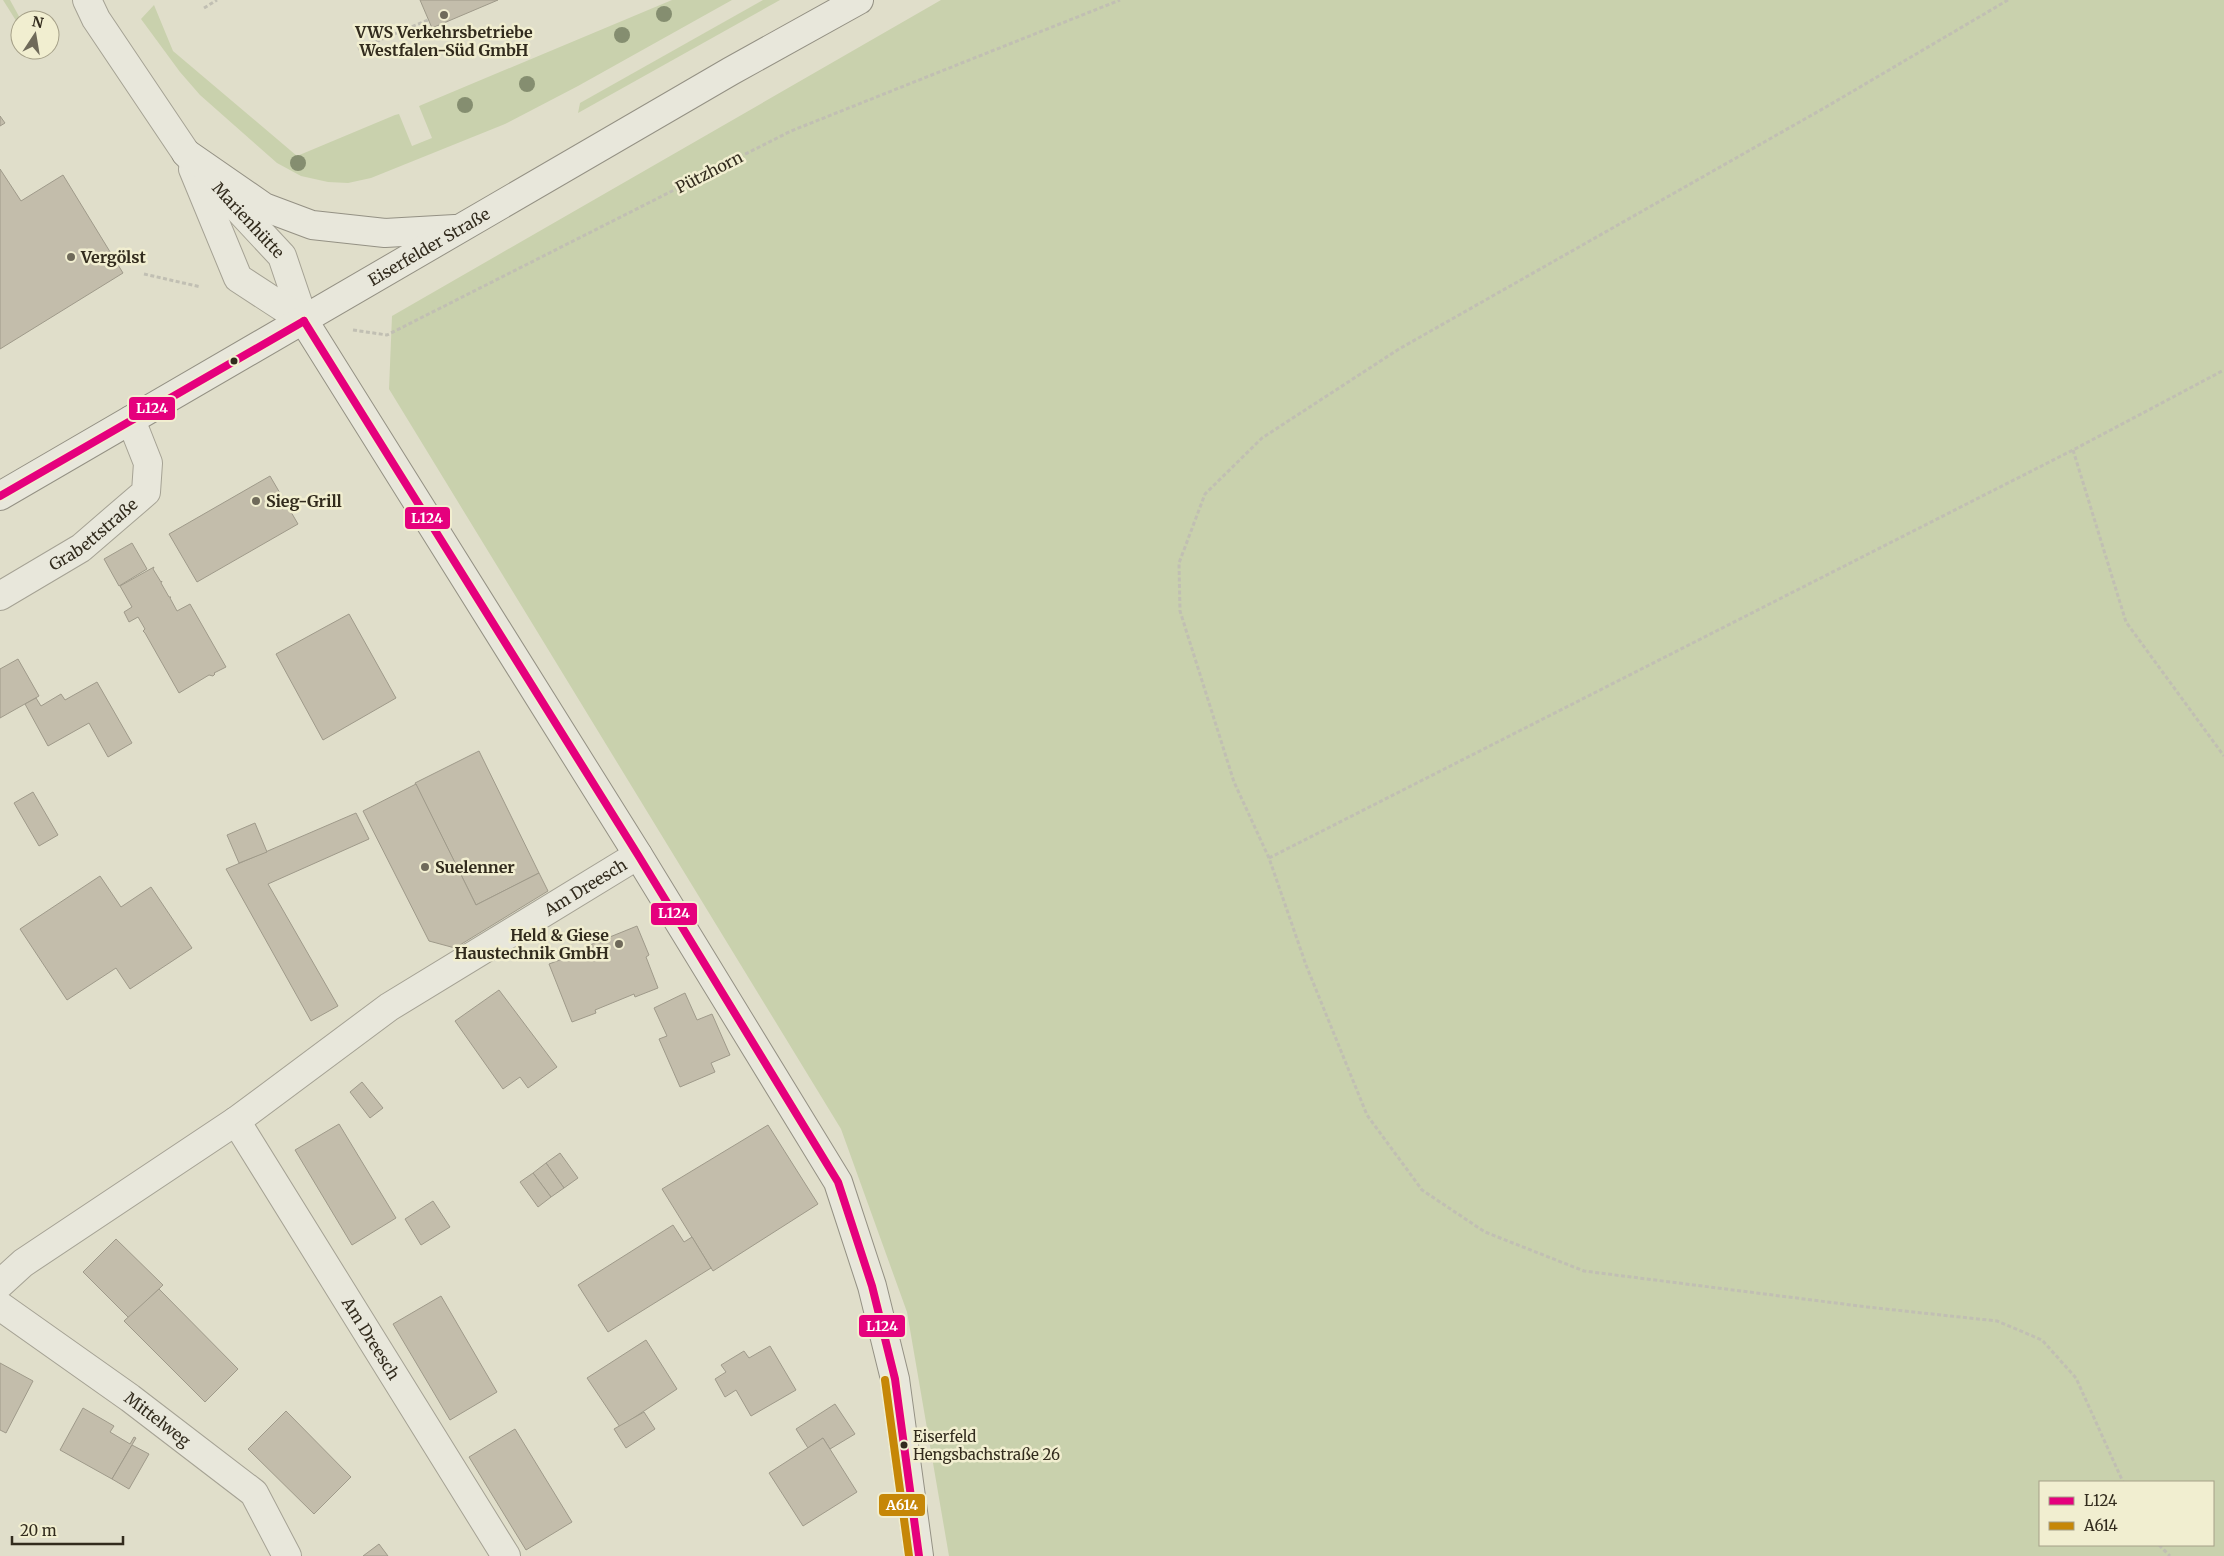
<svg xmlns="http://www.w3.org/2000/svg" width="2224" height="1556" viewBox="0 0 2224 1556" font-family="Merriweather,serif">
<rect width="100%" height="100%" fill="#e0deca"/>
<!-- green -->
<g fill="#c9d1ad" fill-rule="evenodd">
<path d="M 3,0 L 10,0 L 21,20 L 20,27 Z"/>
<path d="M 672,0 L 732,0 L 578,86 L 505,124 L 371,178 L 348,183 L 328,182 L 301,176 L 277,163 L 200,95 L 180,72 L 141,19 L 154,5 L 173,51 L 297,156 L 395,115 L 399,114 L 412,146 L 432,138 L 419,106 Z"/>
<path d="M 763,0 L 780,0 L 578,113 L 580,103 Z"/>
<path d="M 941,0 L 2224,0 L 2224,1556 L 949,1556 L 907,1312 L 841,1129 L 389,389 L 392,316 ZM 2213,1482 L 2213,1545 L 2040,1545 L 2040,1482 Z"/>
</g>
<!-- building -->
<g fill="#c3bdab" stroke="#9f9a8a">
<path d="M 420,0 L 498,0 L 432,28 Z"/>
<path d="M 0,116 L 5,123 L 0,126 Z"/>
<path d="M 0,169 L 21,201 L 63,175 L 123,273 L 0,349 Z"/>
<path d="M 270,476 L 298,524 L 197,582 L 169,534 Z"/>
<path d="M 132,543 L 147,569 L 119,586 L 104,559 Z"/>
<path d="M 154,567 L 153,569 L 161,582 L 162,581 L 161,583 L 169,597 L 171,597 L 170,598 L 177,611 L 190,604 L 226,667 L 214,673 L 215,674 L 213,676 L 209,675 L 179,693 L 145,633 L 143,631 L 145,629 L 138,617 L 129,622 L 124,612 L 132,607 L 120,586 Z"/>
<path d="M 349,614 L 396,698 L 323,740 L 276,654 Z"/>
<path d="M 18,659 L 39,696 L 0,718 L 0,669 Z"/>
<path d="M 97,682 L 132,743 L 108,757 L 89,723 L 48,746 L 25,704 L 36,698 L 41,706 L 61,694 L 65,700 Z"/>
<path d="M 479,751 L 539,873 L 476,905 L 415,783 Z"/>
<path d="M 416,784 L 476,905 L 539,873 L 548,891 L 455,948 L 429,941 L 363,811 Z"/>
<path d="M 33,792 L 58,835 L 39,846 L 14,803 Z"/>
<path d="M 356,813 L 369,839 L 268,884 L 338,1006 L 311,1021 L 226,869 Z"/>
<path d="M 255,823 L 267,852 L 239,863 L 227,835 Z"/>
<path d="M 100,876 L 121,907 L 151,887 L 192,948 L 130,989 L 116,968 L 67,1000 L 20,929 Z"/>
<path d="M 637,926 L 649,955 L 646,957 L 658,988 L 635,997 L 634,994 L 595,1010 L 596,1013 L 572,1022 L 549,964 L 592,948 L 590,945 Z"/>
<path d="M 499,990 L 557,1067 L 528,1088 L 520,1077 L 503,1089 L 455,1021 Z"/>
<path d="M 685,993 L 697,1020 L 712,1014 L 730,1055 L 711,1063 L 715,1072 L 680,1087 L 659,1039 L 667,1036 L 654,1008 Z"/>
<path d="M 362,1082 L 383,1108 L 370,1118 L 350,1092 Z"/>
<path d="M 339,1124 L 396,1218 L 352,1245 L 295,1150 Z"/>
<path d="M 768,1125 L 818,1204 L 713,1271 L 662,1189 Z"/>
<path d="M 560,1153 L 578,1178 L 564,1188 L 546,1163 Z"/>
<path d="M 546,1163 L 564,1188 L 551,1197 L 533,1173 Z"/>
<path d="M 533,1173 L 551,1197 L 538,1207 L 520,1182 Z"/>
<path d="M 433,1201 L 450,1227 L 421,1245 L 405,1219 Z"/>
<path d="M 673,1225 L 684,1242 L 692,1237 L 711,1268 L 608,1332 L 578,1285 Z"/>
<path d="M 116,1239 L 163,1285 L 129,1318 L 83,1272 Z"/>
<path d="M 159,1289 L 238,1369 L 205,1402 L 124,1321 Z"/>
<path d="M 441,1296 L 497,1392 L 450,1420 L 393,1324 Z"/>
<path d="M 646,1340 L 677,1389 L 620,1427 L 587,1378 Z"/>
<path d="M 770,1346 L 796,1390 L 751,1416 L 736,1390 L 725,1397 L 715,1379 L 726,1372 L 721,1365 L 744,1351 L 749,1358 Z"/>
<path d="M 0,1363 L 33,1381 L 6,1433 L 0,1430 Z"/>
<path d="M 835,1404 L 855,1434 L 830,1449 L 823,1438 L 808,1448 L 796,1429 Z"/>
<path d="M 83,1408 L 114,1426 L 110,1432 L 130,1444 L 134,1437 L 136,1438 L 112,1479 L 60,1450 Z"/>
<path d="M 286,1411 L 351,1477 L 314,1514 L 248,1449 Z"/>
<path d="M 644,1412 L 655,1429 L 626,1448 L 614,1429 Z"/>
<path d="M 515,1429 L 572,1522 L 526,1550 L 469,1457 Z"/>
<path d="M 823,1438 L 857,1492 L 803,1526 L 769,1473 Z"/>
<path d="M 132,1445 L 149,1454 L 129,1489 L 112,1479 Z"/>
<path d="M 379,1544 L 388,1556 L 363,1556 Z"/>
</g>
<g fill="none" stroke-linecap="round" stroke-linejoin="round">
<defs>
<g id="street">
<path id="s1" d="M 87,0 L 96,19 L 186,153 L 282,256 L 304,321"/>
<path d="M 193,169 L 238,278 L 304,321"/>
<path id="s2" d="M 0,596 L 81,548 L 146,492 L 148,463 L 131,420"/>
<path id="s3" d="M 236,1121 L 506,1556"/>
<path id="s4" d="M 0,1284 L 23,1263 L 236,1121 L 389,1007 L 638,855"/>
<path id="s5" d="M 0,1306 L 130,1398 L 254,1493 L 287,1556"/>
</g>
<g id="secondary">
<path d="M 186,153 L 264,207 L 312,225 L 385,233 L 455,229"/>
<path d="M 304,321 L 638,855 L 838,1182 L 872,1286 L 895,1379 L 919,1556"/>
<path id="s6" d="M 0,496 L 731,71 L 859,0"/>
</g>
</defs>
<!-- street casing -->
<use href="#street" stroke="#a5a294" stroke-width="30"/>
<!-- secondary casing -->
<use href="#secondary" stroke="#949184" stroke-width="30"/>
<!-- path -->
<g stroke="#c1bfb3" stroke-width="3" stroke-dasharray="4 2.5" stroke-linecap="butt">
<path d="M 2008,0 L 1826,107 L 1399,349 L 1262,438 L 1205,494 L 1179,563 L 1180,611 L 1234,782 L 1269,858 L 1306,965 L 1367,1115 L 1422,1190 L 1485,1232 L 1584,1271 L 1867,1307 L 1997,1321 L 2042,1340 L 2076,1378 L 2123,1482"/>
<path d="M 204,8 L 217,0"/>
<path d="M 358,49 L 428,20"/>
<path d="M 144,274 L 201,287"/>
<path d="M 353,330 L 387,335 L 791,131 L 1120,0"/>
<path d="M 2073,450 L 2126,622 L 2224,756"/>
<path d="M 1269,858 L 2073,450 L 2224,370"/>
<path d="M 2159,1545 L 2170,1556"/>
</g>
<!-- street -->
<use href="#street" stroke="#e8e7db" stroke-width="28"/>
<!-- secondary -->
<use href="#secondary" stroke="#e8e7db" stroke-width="28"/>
<defs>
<g id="bus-1">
<path d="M 304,321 L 638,855 L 838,1182 L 872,1286 L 895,1379 L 919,1556"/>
<path d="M 0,496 L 304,321"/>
</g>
<path id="bus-2" d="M 885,1380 L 909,1556"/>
</defs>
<!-- bus-1 casing -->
<use href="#bus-1" stroke="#f1eed0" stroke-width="11"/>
<!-- bus-2 casing -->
<use href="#bus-2" stroke="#f1eed0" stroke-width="11"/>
<!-- bus-1 -->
<use href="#bus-1" stroke="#e5007d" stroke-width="8"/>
<!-- bus-2 -->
<use href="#bus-2" stroke="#c68707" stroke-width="8"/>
</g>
<!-- trees -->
<g fill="#858e70">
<circle cx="664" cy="14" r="8"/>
<circle cx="622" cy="35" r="8"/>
<circle cx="527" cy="84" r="8"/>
<circle cx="465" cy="105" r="8"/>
<circle cx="298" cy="163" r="8"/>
</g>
<!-- markers -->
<g fill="#6f6a5a" stroke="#f1eed0" stroke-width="2">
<circle cx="444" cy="15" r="5"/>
<circle cx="71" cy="257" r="5"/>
<circle cx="256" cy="501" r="5"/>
<circle cx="425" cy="867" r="5"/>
<circle cx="619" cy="944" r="5"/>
</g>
<g fill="#322b1d" stroke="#f1eed0" stroke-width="2">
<circle cx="234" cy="361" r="4.5"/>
<circle cx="904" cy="1445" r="4.5"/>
</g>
<g text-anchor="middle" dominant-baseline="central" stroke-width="5" stroke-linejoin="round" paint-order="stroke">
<!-- bus labels -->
<g font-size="15" fill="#322b1d" stroke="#f1eed0" text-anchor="start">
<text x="913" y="1436">Eiserfeld<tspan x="913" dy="18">Hengsbachstraße 26</tspan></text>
</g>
<!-- poi labels -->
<g font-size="16" font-weight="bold" fill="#322b1d" stroke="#f1eed0" text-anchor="start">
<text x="444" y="32" text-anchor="middle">VWS Verkehrsbetriebe<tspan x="444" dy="18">Westfalen-Süd GmbH</tspan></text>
<text x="81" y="257">Vergölst</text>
<text x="266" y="501">Sieg-Grill</text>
<text x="435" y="867">Suelenner</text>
<text x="609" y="935" text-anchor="end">Held &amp; Giese<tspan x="609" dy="18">Haustechnik GmbH</tspan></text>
</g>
<!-- street labels -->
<g font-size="16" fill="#322b1d" stroke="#f1eed0">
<text transform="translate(709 172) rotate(-27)">Pützhorn</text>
<text stroke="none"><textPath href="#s1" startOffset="274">Marienhütte</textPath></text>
<text stroke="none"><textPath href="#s6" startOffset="496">Eiserfelder Straße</textPath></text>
<text stroke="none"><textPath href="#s2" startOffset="112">Grabettstraße</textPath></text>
<text stroke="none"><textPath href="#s4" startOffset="708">Am Dreesch</textPath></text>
<text stroke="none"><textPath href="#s3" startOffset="256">Am Dreesch</textPath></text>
<text stroke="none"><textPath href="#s5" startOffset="194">Mittelweg</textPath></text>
</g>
</g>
<g stroke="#f1eed0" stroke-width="2">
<rect x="128" y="396" width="48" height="25" rx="5" fill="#e5007d"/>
<rect x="404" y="506" width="47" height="24" rx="5" fill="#e5007d"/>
<rect x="650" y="902" width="48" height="24" rx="5" fill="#e5007d"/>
<rect x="858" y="1314" width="48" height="24" rx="5" fill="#e5007d"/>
<rect x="878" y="1493" width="48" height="24" rx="5" fill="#c68707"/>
</g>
<g font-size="14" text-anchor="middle" font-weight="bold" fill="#fff">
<text x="152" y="413">L124</text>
<text x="427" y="523">L124</text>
<text x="674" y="918">L124</text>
<text x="882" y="1331">L124</text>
<text x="902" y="1510">A614</text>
</g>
<!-- legend -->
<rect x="2039" y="1481" width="175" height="65" fill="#f1eed0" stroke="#a5a088"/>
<rect x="2049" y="1497" width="25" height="8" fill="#e5007d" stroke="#a5a088"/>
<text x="2084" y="1506" font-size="15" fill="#322b1d">L124</text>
<rect x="2049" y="1522" width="25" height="8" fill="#c68707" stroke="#a5a088"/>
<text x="2084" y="1531" font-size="15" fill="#322b1d">A614</text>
<!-- north arrow -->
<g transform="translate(35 35) rotate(12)"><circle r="24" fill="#f1eed0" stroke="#a5a088"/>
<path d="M0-4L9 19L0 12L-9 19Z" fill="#6f6a5a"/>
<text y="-8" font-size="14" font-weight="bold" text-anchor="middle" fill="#322b1d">N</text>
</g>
<!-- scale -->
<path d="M12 1536v8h111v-8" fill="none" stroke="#322b1d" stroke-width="2.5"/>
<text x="20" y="1536" font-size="15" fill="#322b1d" stroke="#f1eed0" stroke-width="4" paint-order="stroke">20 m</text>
</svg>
